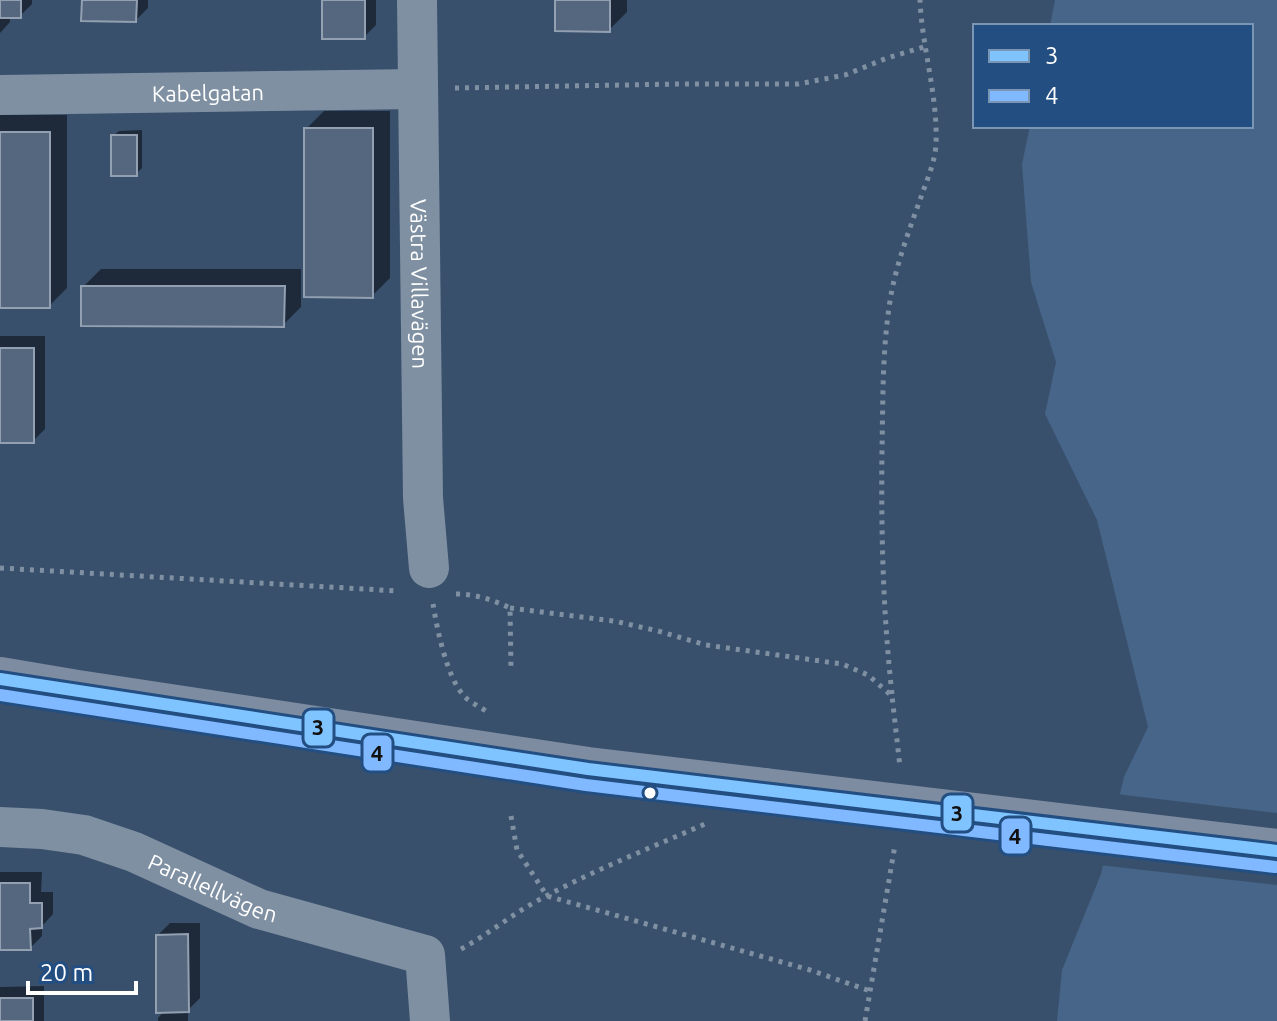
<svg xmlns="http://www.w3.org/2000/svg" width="1277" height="1021" viewBox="0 0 1277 1021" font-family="Ubuntu,sans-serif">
<rect width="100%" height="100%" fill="#39506c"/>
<!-- water -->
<path fill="#466589" d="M 1055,0 L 1277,0 L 1277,1021 L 1057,1021 L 1062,970 L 1101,874 L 1124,777 L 1148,727 L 1097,520 L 1045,414 L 1056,362 L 1031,282 L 1022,164 L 1030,126 L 1251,126 L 1251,26 L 1050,26 Z"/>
<!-- pier -->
<path fill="#39506c" d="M 1116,794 L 1277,813 L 1277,885 L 1099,865 Z"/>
<!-- shadow -->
<g fill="#0007">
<path d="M 0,0 L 32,0 L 32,4 L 20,16 L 10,16 L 10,22 L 0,33 Z"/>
<path d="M 84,0 L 148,0 L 148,8 L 136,20 Z"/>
<path d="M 324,0 L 376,0 L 376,25 L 364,37 Z"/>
<path d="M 557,0 L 627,0 L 627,12 L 609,30 Z"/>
<path d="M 324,111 L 390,111 L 390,278 L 372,296 L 306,129 Z"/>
<path d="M 0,115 L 67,115 L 67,288 L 49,306 L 0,306 Z"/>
<path d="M 142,130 L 142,168 L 136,174 L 113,136 L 119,131 Z"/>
<path d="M 101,269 L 301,269 L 301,307 L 283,325 L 83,287 Z"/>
<path d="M 0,336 L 45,336 L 45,429 L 33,441 L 0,441 Z"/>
<path d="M 0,872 L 42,872 L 41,892 L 53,892 L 53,914 L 42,926 L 42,936 L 30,948 L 0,948 Z"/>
<path d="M 170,923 L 200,923 L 200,998 L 188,1010 L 188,1021 L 158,1021 L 158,1018 L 165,1010 L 158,935 Z"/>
<path d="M 44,986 L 44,1021 L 0,1021 L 0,987 Z"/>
</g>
<!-- building -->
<g fill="#54677e" stroke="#92a0b1" stroke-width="2">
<rect x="0" y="0" width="21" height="18"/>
<path d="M 82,0 L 137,0 L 136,22 L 81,21 Z"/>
<rect x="322" y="0" width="43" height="39"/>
<path d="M 555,0 L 610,0 L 610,32 L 555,31 Z"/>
<path d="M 304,128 L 373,128 L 373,298 L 304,297 Z"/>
<rect x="0" y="132" width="50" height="176"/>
<rect x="111" y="135" width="26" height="41"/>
<path d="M 81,286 L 285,286 L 284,327 L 81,326 Z"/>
<rect x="0" y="348" width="34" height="95"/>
<path d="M 0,883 L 30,883 L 30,903 L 42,903 L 42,928 L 30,929 L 31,950 L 0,950 Z"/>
<path d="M 188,934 L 189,1012 L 156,1013 L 156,935 Z"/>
<rect x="0" y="998" width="33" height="23"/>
</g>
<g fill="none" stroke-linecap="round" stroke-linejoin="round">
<!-- path -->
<g stroke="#7f90a2" stroke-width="5" stroke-dasharray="4 6" stroke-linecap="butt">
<path d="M 455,88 L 680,84 L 798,84 L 845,75 L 887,58 L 924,47"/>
<path d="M 0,568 L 398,591"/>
<path d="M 456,594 C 476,594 493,600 510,608 L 511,669"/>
<path d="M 433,604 C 437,629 447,679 465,697 C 471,703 481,707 487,712"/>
<path d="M 510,608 L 614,621 L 658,631 L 706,645 L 842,664 L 868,675 L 892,696 L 900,767"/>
<path d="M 892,694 C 883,613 881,534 882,452 C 883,400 882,347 891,295 C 897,262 910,228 921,197 C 927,180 935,162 936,144 C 938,96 922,48 920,0"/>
<path d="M 511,816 L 517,850 L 547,896 L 810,970 L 870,991"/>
<path d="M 461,949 C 487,935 510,916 535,902 C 589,872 648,849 705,824"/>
<path d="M 865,1021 L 895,845"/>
</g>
<!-- minor -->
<g stroke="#7f90a2" stroke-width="40">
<path id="s1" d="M 417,0 L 423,498 L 429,568"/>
<path id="s2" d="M 0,95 L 417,89"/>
<path id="s3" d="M 0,827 L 42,829 L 84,835 L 134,852 L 259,909 L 425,955 L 430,1021"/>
</g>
<!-- major -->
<path stroke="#7d8ca0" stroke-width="44" d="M 0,679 L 77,692 L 588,769 L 765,790"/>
<!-- major-bridge -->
<path stroke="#7d8ca0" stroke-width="44" d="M 765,790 L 1277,851"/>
<defs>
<path id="bus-1" d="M 0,679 L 588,769 L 1277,851"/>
<path id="bus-2" d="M 0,695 L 586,785 L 1275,867"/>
</defs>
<!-- bus-1 casing -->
<use href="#bus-1" stroke="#234e82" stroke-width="18"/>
<!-- bus-2 casing -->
<use href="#bus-2" stroke="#234e82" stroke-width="18"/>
<!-- bus-1 -->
<use href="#bus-1" stroke="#80c4ff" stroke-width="12"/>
<!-- bus-2 -->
<use href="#bus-2" stroke="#80b9ff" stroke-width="12"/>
</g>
<!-- markers -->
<circle fill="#fff" stroke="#234e82" stroke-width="3" cx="650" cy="793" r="7"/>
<g text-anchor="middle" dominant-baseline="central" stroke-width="7" stroke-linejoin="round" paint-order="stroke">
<!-- street labels -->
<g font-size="22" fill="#fff" stroke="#234e82">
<text stroke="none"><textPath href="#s2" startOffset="208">Kabelgatan</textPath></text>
<text stroke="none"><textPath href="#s1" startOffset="284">Västra Villavägen</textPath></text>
<text stroke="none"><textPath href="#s3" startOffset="224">Parallellvägen</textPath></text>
</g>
</g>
<g stroke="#234e82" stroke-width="3">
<rect x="303" y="709" width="31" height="38" rx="8" fill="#80c4ff"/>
<rect x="362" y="734" width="31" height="38" rx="8" fill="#80b9ff"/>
<rect x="942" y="794" width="31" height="38" rx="8" fill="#80c4ff"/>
<rect x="1000" y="817" width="31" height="38" rx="8" fill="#80b9ff"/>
</g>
<g font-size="22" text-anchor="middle" font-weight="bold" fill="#111">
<text x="318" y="735">3</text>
<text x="377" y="761">4</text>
<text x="957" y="821">3</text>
<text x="1015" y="844">4</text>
</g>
<!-- legend -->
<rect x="973" y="24" width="280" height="104" fill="#234e82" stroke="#7b95b4" stroke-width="2"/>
<rect x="989" y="50" width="40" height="12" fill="#80c4ff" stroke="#7b95b4" stroke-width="2"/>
<text x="1045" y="64" font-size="24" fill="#ffffff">3</text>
<rect x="989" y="90" width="40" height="12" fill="#80b9ff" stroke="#7b95b4" stroke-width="2"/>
<text x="1045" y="104" font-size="24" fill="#ffffff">4</text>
<!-- scale -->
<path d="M28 981v12h108v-12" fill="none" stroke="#ffffff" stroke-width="4"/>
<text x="40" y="981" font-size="24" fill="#ffffff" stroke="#234e82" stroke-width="6" paint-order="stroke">20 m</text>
</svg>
